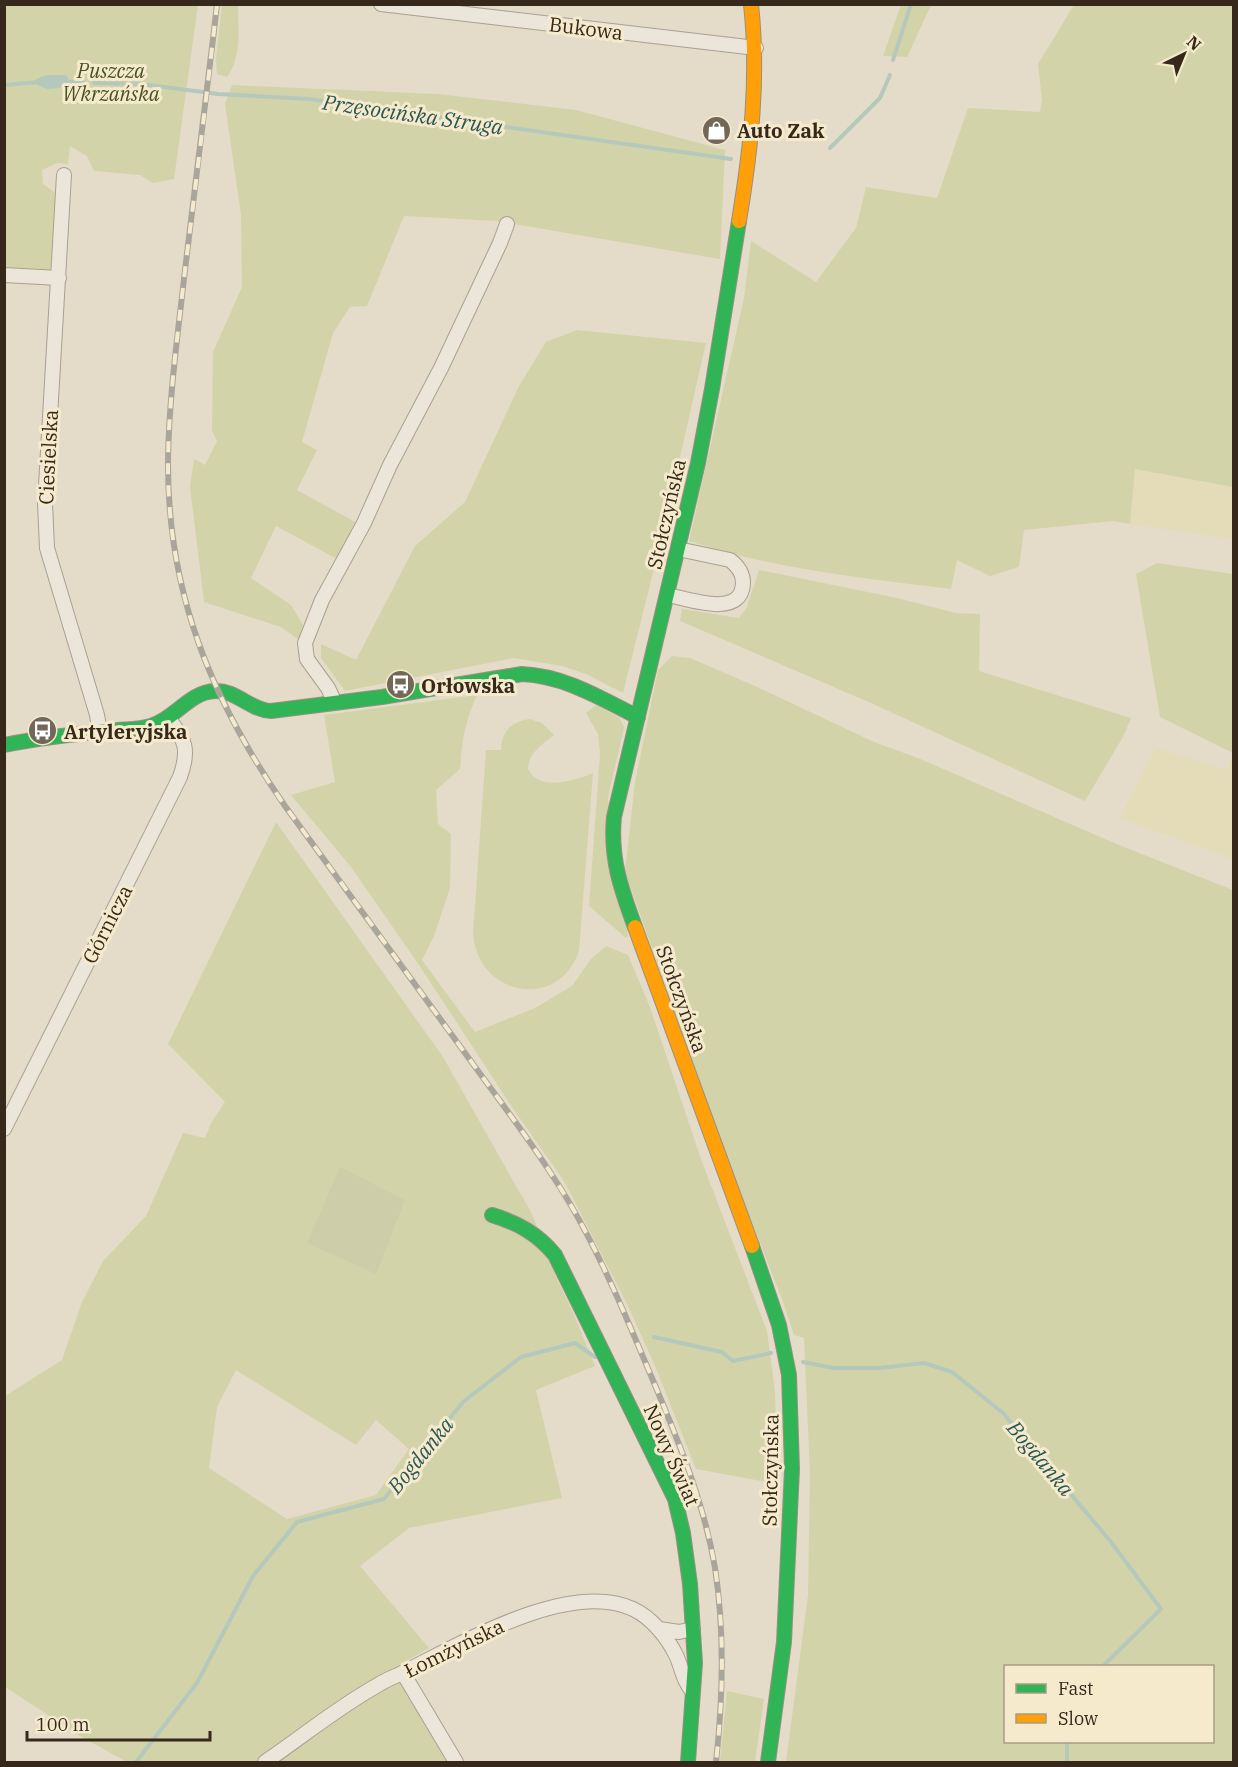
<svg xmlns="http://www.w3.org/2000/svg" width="1238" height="1767" viewBox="0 0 1238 1767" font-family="'IBM Plex Serif',serif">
<rect width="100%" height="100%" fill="#e4dcc8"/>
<!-- farmland -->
<g fill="#e4dbb8">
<path d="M 1135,469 L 1233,487 L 1233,539 L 1130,524 Z"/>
<path d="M 1156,748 L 1227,770 L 1233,756 L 1233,859 L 1120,818 Z"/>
</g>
<!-- green -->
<g fill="#d3d3aa" fill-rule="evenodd">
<path d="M 4,5 L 198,5 L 174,179 L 153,183 L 140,175 L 94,171 L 87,156 L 70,146 L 68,164 L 57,163 L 42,170 L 43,184 L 58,195 L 52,271 L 5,269 Z"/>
<path d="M 222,5 L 238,5 C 238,29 242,57 227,77 L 217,74 L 216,59 Z"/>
<path d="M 901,5 L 931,5 L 907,57 L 883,56 Z"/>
<path d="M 1074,5 L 1233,5 L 1233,487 L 1135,469 L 1130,524 L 1113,521 L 1024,530 L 1019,567 L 990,576 L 957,560 L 951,589 C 863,578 773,569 689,541 L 744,298 L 751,241 L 816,282 L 856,228 L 866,187 L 937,198 L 968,108 L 1040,112 L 1042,100 L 1038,64 Z"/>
<path d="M 232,85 L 438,94 L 576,110 L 725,150 L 720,259 L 496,221 L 404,216 L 367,306 L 350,307 L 333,333 L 302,442 L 317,450 L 297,490 L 355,522 L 337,559 L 276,526 L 251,578 L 291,605 L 303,625 L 299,640 L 281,627 L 204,602 L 190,487 L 194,459 L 205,465 L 217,441 L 212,431 L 213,352 L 242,287 L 241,215 L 225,104 Z"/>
<path d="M 577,330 L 706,343 L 659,549 L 623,693 L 586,674 L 562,666 L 514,658 L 345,691 L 321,658 L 321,644 L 356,660 L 415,546 L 465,502 L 519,386 L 546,342 Z"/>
<path d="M 1157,563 L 1233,574 L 1233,753 L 1160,717 L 1136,574 Z"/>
<path d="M 759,570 L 897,598 L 956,613 L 980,614 L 979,671 L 1131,718 L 1124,735 L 1085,801 L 871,703 L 680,621 L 682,609 L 739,618 L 747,607 Z"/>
<path d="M 672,656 L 690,658 L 755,686 L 874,742 L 918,758 L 1119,845 L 1233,890 L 1233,1762 L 786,1762 L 808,1595 L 810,1473 L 804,1338 L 794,1335 L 782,1299 L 725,1154 L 625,872 L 635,782 L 658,670 ZM 1006,1666 L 1212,1666 L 1212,1742 L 1006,1742 Z"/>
<path d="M 477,695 C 465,722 462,740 460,769 L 436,790 L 438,824 L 451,834 L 450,888 L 434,936 L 422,960 L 475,1032 L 535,1008 L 572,986 L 591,959 L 606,946 L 628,955 L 650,1007 L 702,1162 L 767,1331 L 775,1392 L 778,1484 L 696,1469 L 655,1366 L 628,1306 L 564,1181 L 514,1110 L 419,965 L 351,867 L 291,795 L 335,782 L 324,715 Z"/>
<path d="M 596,705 L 620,718 L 624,728 L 608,798 L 628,936 L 626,938 L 589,906 L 600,754 L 598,734 L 586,713 Z"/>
<path d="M 530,719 L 542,723 L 554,735 C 543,744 528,753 528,769 C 539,792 574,781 593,773 L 579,951 C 558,1012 477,996 473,933 L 486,750 L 501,750 C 501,732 512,721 530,719 Z"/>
<path d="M 276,822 L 443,1057 L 532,1214 L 558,1281 L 572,1310 L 595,1366 L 536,1390 L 562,1498 L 409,1528 L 360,1566 L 429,1648 L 394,1668 L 447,1762 L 127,1762 L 80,1736 L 5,1687 L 5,1396 L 62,1360 L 82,1302 L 103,1261 L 146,1216 L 183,1133 L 205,1138 L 212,1121 L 225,1102 L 168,1044 ZM 236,1370 L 356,1445 L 376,1420 L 409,1449 L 376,1495 L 287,1519 L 209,1468 L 217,1407 Z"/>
<path d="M 727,1691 L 764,1699 L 755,1762 L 720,1762 Z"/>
</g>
<!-- cemetery -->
<path fill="#cdcdaa" d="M 340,1167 L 405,1200 L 376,1274 L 307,1243 Z"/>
<!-- water -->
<path fill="#b5c8bc" d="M 47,75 L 66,75 L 72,85 L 70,87 L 47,89 L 35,84 L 36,79 Z"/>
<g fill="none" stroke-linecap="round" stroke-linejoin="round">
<!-- stream -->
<g stroke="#b5c8bc" stroke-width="4">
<path d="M 893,60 L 911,4"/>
<path d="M 68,82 L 83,82"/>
<path d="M 94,83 L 141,84 L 218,94 L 309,99 L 731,159"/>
<path d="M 4,85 L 40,82"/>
<path d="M 830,148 L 880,98 L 890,75"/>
<path d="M 654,1337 L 722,1352 L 733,1361 L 771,1353"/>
<path d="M 803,1362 L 834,1368 L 880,1368 L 924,1363 L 952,1372 L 1003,1413 L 1111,1542 L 1161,1609 L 1103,1666"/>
<path d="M 1067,1742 L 1067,1762"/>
<path d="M 136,1762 L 197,1683 L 253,1576 L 297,1522 L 384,1499 L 463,1402 L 521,1357 L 575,1343 L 595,1357"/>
</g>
<defs>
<g id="street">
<path d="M 381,4 L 756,48"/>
<path d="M 64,175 L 45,503 L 47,548 L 97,715 L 100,732"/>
<path d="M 4,275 L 59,278"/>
<path d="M 668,595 C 688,599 742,619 743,583 C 743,573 738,566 730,560 L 678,549"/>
<path d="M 335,703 L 328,688 L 307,659 L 305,643 L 322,600 L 364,523 L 390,465 L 441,368 L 500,243 L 507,224"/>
<path d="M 4,1129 L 180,777 C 190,749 185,739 168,718"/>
<path d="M 659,1629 L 679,1632 L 693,1629"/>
<path d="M 403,1673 L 456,1762"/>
<path d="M 265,1762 C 302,1737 338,1707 378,1685 C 385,1680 394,1677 402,1673 C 459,1645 569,1579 633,1609 C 652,1618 667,1637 676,1655 C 682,1668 683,1681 693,1692"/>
</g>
<g id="fast">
<path d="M 4,745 C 39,738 74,734 110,731 C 123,729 138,730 151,726 C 175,719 189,692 215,691 C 236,690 250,710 271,711 L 382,697 L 522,674 C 565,676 600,698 638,717"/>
<path d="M 635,927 C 621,889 610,858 614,817 L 698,463 L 712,389 L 739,221"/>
<path d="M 492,1215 C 518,1223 538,1234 555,1255 L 675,1499 L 683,1533 L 690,1584 L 695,1663 L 688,1762"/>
<path d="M 752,1246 L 779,1325 L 789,1375 L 792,1469 L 784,1642 L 768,1762"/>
</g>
<g id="slow">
<path d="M 739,221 C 751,148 759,78 751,4"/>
<path d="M 635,927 L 752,1246"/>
</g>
</defs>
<!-- street casing -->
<use href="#street" stroke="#a8a092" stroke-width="16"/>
<!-- fast casing -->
<use href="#fast" stroke="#989082" stroke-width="16"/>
<!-- slow casing -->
<use href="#slow" stroke="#989082" stroke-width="16"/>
<!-- street -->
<use href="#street" stroke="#ebe5da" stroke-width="14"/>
<!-- fast -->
<use href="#fast" stroke="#30b455" stroke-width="14"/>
<!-- slow -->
<use href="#slow" stroke="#ff9f0a" stroke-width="14"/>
<defs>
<path id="rail" d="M 217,4 C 207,93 196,182 185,270 C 178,333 169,396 168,460 C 167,592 211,699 285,806 C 343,885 400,964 457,1042 C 495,1095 536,1147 569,1202 C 602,1258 627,1319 652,1378 C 678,1440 704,1502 715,1568 C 725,1633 723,1698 716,1762"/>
</defs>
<!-- rail casing -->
<use href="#rail" stroke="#aaa59b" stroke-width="6"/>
<!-- rail -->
<use href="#rail" stroke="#f6eacd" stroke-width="4" stroke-dasharray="11" stroke-linecap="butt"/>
</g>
<!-- icons -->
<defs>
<symbol id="shop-disc" viewBox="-11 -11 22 22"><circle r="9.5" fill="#736758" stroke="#f6eacd"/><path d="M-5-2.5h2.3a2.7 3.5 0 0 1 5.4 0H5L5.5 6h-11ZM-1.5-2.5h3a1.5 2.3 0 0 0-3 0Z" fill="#fff"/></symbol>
<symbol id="bus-disc" viewBox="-11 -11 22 22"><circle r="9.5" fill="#736758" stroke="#f6eacd"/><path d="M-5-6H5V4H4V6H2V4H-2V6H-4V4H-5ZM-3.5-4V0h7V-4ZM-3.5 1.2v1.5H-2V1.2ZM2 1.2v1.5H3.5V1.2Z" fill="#fff"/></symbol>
</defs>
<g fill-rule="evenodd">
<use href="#shop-disc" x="700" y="114" width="33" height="33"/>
<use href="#bus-disc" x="384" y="668" width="33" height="33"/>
<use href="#bus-disc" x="26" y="714" width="33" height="33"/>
</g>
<g text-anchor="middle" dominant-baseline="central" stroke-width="6" stroke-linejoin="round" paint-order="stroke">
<!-- street labels -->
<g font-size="20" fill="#36281b" stroke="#f6eacd">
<text transform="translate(586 28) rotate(7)">Bukowa</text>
<text transform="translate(48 457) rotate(-87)">Ciesielska</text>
<text transform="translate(666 514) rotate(-77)">Stołczyńska</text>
<text transform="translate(107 924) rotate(-63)">Górnicza</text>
<text transform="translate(682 999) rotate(70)">Stołczyńska</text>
<text transform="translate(672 1455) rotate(66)">Nowy Świat</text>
<text transform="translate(770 1470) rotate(-89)">Stołczyńska</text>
<text transform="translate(454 1648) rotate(-26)">Łomżyńska</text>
</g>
<!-- park labels -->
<g font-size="20" font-style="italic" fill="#465321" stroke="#f6eacd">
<text x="111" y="70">Puszcza<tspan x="111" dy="23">Wkrzańska</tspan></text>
</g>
<!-- poi labels -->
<g font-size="20" font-weight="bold" fill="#36281b" stroke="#f6eacd" text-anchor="start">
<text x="737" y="130">Auto Zak</text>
<text x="421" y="685">Orłowska</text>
<text x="64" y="731">Artyleryjska</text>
</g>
<!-- water labels -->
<g font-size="21" font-style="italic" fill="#2a5653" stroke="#f6eacd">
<text transform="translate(413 114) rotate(8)">Przęsocińska Struga</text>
<text transform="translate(420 1455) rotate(-51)">Bogdanka</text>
<text transform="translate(1041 1458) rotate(50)">Bogdanka</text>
</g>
</g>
<!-- border -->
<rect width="1238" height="1767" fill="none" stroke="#36281b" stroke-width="12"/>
<!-- legend -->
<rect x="1004" y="1665" width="210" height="78" fill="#f6eacd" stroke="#a99c86" stroke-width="1.5"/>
<rect x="1016" y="1684" width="30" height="9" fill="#30b455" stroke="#a99c86" stroke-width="1.5"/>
<text x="1058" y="1695" font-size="18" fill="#36281b">Fast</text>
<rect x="1016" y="1714" width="30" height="9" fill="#ff9f0a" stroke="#a99c86" stroke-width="1.5"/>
<text x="1058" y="1725" font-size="18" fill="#36281b">Slow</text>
<!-- north arrow -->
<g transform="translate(1184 54) rotate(43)" stroke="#f6eacd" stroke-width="4.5" paint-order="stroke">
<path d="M0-4.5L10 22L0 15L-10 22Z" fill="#36281b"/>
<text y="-9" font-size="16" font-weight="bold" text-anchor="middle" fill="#36281b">N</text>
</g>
<!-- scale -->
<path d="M27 1731v9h183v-9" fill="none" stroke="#36281b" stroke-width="3"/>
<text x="36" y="1731" font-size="18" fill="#36281b" stroke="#f6eacd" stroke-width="4.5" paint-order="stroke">100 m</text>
</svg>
